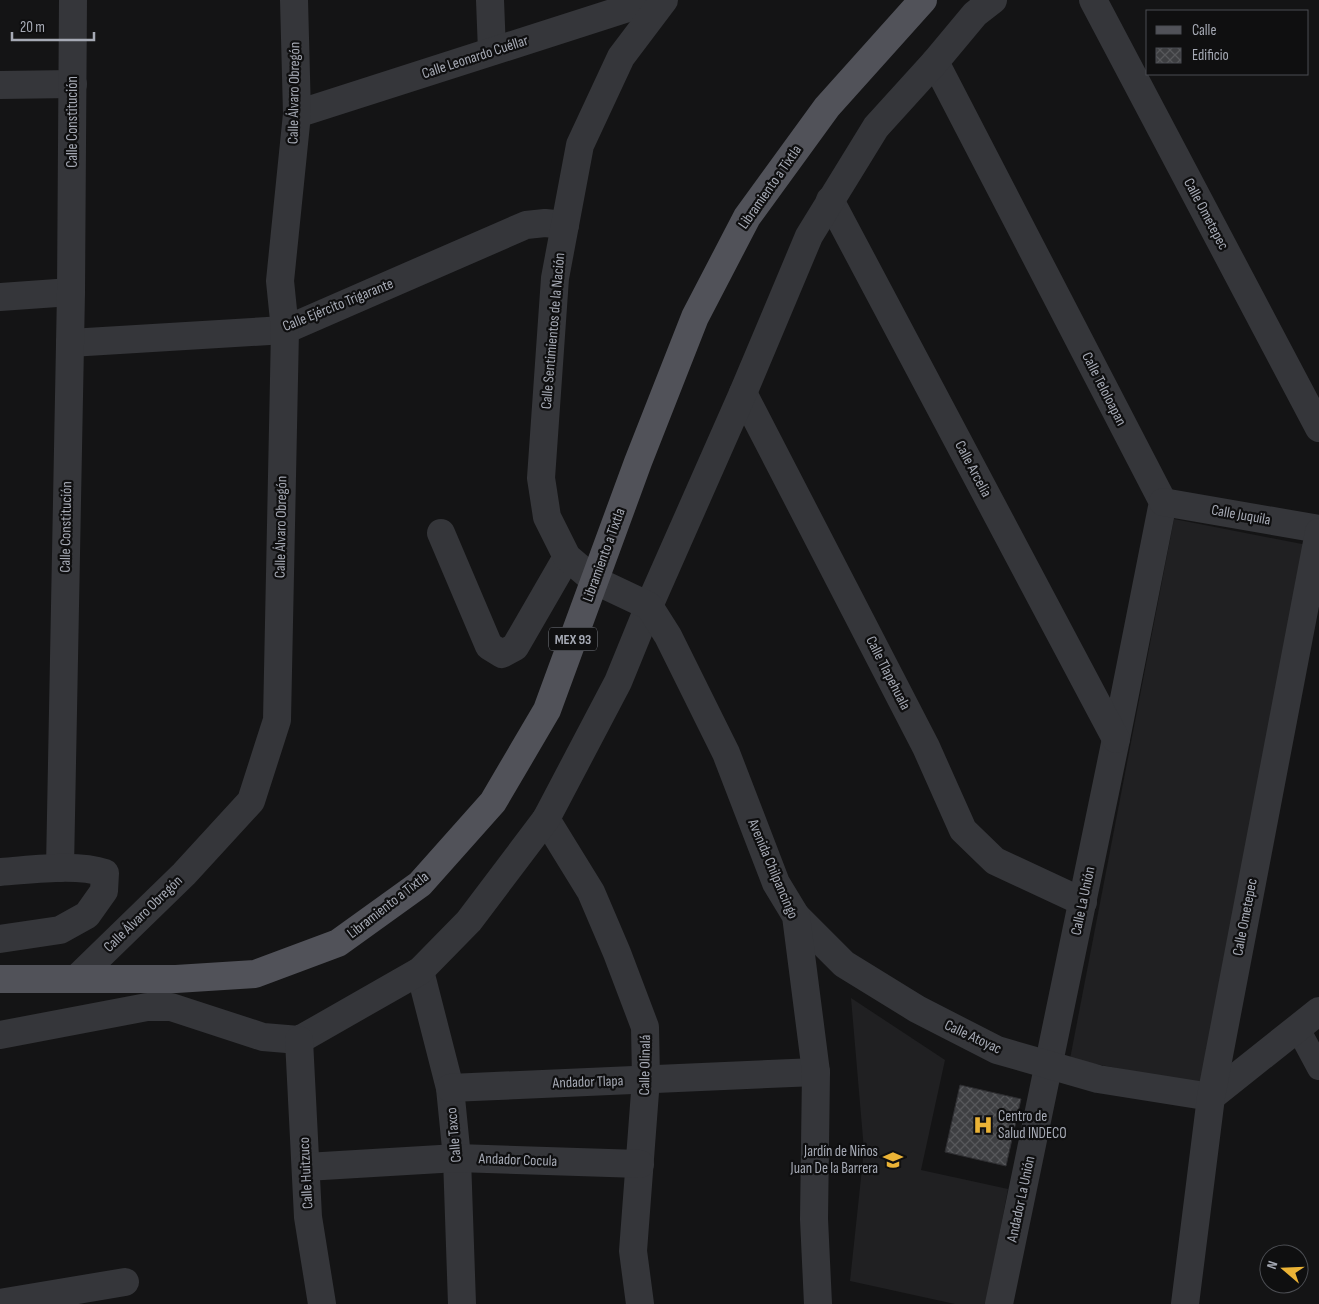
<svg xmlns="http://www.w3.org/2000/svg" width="1319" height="1304" viewBox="0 0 1319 1304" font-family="'Sofia Sans Condensed',sans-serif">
<defs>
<pattern id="building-cross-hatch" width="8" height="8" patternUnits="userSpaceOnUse" patternTransform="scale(1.25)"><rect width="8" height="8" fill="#3e3f42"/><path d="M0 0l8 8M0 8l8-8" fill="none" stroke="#57585b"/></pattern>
</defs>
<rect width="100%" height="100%" fill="#141415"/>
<!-- built -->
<g fill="#202022">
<path d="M 1174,519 L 1307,545 L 1204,1085 L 1070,1059 Z"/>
<path d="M 851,998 L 945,1060 L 921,1170 L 1008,1189 L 986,1304 L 955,1304 L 850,1281 L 864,1150 Z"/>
</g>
<!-- building -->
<path fill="url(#building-cross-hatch)" stroke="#2e2e31" d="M 960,1085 L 1021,1099 L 1006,1166 L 945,1152 Z"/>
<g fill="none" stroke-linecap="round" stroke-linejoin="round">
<!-- pedestrian -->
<path stroke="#35363a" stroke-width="24" d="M 1297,1027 L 1319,1068"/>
<!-- minor -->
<g stroke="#35363a" stroke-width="28">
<path d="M 490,0 L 492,51"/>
<path d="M 1093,0 L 1319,428"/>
<path d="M 935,62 L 1163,502 L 1116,739 L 999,1304"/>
<path d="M 0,85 L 73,84"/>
<path d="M 297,114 L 653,0"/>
<path d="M 830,200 L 1116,739"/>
<path d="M 0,297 L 71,292"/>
<path d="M 70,343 L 285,330 L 526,225 L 545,223 L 565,225"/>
<path d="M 743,393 L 926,747 L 963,830 L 995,861 L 1083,902"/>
<path d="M 1163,502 L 1319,529"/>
<path d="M 441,533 L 489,646 L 502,654 L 515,647 L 567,557"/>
<path d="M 594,580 L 567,557 L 547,517 L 541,478 L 555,278 L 580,145 L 621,57 L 664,0"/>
<path d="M 546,819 L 591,892 L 617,953 L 645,1027 L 646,1079 L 633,1251 L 640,1304"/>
<path d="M 60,868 L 71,292 L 73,0"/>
<path d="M 0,872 C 31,870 76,863 105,873 L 104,891 L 87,915 L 60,930 L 0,939"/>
<path d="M 796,916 L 844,964 L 917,1009 L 997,1050 L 1098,1079 L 1211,1097 L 1319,1011"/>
<path d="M 420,971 L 450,1088 L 457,1158 L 462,1304"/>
<path d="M 76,979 L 184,874 L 251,801 L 277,720 L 285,330 L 280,281 L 297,114 L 294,0"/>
<path d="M 0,1035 L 147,1007 L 171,1007 L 263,1037 L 299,1040 L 420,971 L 469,921 L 546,819 L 618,682 L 649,606 L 743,393 L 809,236 L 876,127 L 935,62 L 975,14 L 993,0"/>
<path d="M 299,1040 L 308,1217 L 322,1304"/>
<path d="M 450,1088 L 816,1072"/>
<path d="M 306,1167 L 457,1158 L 640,1164"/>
<path d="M 0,1303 L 125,1282"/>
<path d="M 1185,1304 L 1211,1097 L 1319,532"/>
</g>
<!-- tertiary -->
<path stroke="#35363a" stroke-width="28" d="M 594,580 L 649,606 L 668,636 L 726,753 L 776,883 L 796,916 L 816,1072 L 814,1219 L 818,1304"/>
<!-- primary -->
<path stroke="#515259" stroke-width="28" d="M 0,979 L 176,979 L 255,974 L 338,943 L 420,884 L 493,802 L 547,710 L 638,462 L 695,317 L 747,217 L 827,107 L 923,0"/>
</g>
<!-- icons -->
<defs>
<symbol id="hospital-bare" viewBox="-9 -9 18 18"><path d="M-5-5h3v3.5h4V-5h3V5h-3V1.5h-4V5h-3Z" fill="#ebb336" stroke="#0f0f10" stroke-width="2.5" paint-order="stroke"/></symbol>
<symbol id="school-bare" viewBox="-9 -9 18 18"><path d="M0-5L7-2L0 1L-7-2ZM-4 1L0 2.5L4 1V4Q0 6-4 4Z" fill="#ebb336" stroke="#0f0f10" stroke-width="2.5" paint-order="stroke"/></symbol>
</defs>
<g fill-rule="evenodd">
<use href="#hospital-bare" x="969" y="1111" width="28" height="28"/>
<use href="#school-bare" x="879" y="1146" width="28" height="28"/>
</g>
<g text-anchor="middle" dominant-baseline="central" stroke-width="4.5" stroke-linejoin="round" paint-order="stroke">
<!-- shield labels -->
<rect fill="#0f0f10" stroke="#797c84" stroke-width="1" x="549" y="627.5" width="48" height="23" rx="4"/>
<g font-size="14" font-weight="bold" fill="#a6aab5">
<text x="573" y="639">MEX 93</text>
</g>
<!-- street labels -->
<g font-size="15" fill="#a6aab5" stroke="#0f0f10">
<text transform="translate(475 57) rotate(-18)">Calle Leonardo Cuéllar</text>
<text transform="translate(294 93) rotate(-89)">Calle Álvaro Obregón</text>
<text transform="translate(72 122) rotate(-90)">Calle Constitución</text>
<text transform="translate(770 187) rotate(-55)">Libramiento a Tixtla</text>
<text transform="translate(1206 214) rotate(62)">Calle Ometepec</text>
<text transform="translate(338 305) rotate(-22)">Calle Ejército Trigarante</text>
<text transform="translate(553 331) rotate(-85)">Calle Sentimientos de la Nación</text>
<text transform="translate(1104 389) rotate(63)">Calle Teloloapan</text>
<text transform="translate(973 469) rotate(62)">Calle Arcelia</text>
<text transform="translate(1241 515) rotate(10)">Calle Juquila</text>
<text transform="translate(66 527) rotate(-89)">Calle Constitución</text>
<text transform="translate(281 527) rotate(-89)">Calle Álvaro Obregón</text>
<text transform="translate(604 555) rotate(-70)">Libramiento a Tixtla</text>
<text transform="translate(888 673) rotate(63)">Calle Tlapehuala</text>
<text transform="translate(773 869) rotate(67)">Avenida Chilpancingo</text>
<text transform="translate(1083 901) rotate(-78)">Calle La Unión</text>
<text transform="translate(388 905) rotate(-38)">Libramiento a Tixtla</text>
<text transform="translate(143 914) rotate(-44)">Calle Álvaro Obregón</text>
<text transform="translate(1245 917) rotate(-79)">Calle Ometepec</text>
<text transform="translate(973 1037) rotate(25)">Calle Atoyac</text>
<text transform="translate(645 1065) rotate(-89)">Calle Olinalá</text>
<text transform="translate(588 1082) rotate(-2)">Andador Tlapa</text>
<text transform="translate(454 1135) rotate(-95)">Calle Taxco</text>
<text transform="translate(518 1160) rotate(2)">Andador Cocula</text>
<text transform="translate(306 1173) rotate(-93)">Calle Huitzuco</text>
<text transform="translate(1021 1199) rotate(-78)">Andador La Unión</text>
</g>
<!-- poi labels -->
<g font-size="15" fill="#a6aab5" stroke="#0f0f10" text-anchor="start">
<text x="998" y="1116">Centro de<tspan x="998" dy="17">Salud INDECO</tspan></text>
<text x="878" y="1151" text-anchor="end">Jardín de Niños<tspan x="878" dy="17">Juan De la Barrera</tspan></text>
</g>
</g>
<!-- legend -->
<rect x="1146" y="10" width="162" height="65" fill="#0f0f10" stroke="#4b4d52"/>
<rect x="1156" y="26" width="25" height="8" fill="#515259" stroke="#4b4d52"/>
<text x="1192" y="35" font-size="15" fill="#a6aab5">Calle</text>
<rect x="1156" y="48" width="25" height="15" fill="url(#building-cross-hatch)" stroke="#4b4d52"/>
<text x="1192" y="60" font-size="15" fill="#a6aab5">Edificio</text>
<!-- north arrow -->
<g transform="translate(1284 1269) rotate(289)"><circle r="24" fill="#0f0f10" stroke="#4b4d52"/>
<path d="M0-4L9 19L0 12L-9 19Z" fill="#ebb336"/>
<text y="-8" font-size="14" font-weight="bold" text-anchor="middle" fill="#a6aab5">N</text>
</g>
<!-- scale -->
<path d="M12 32v8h82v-8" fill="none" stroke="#a6aab5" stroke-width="2.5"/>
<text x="20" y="32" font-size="15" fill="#a6aab5" stroke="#0f0f10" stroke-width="4" paint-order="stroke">20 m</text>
</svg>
